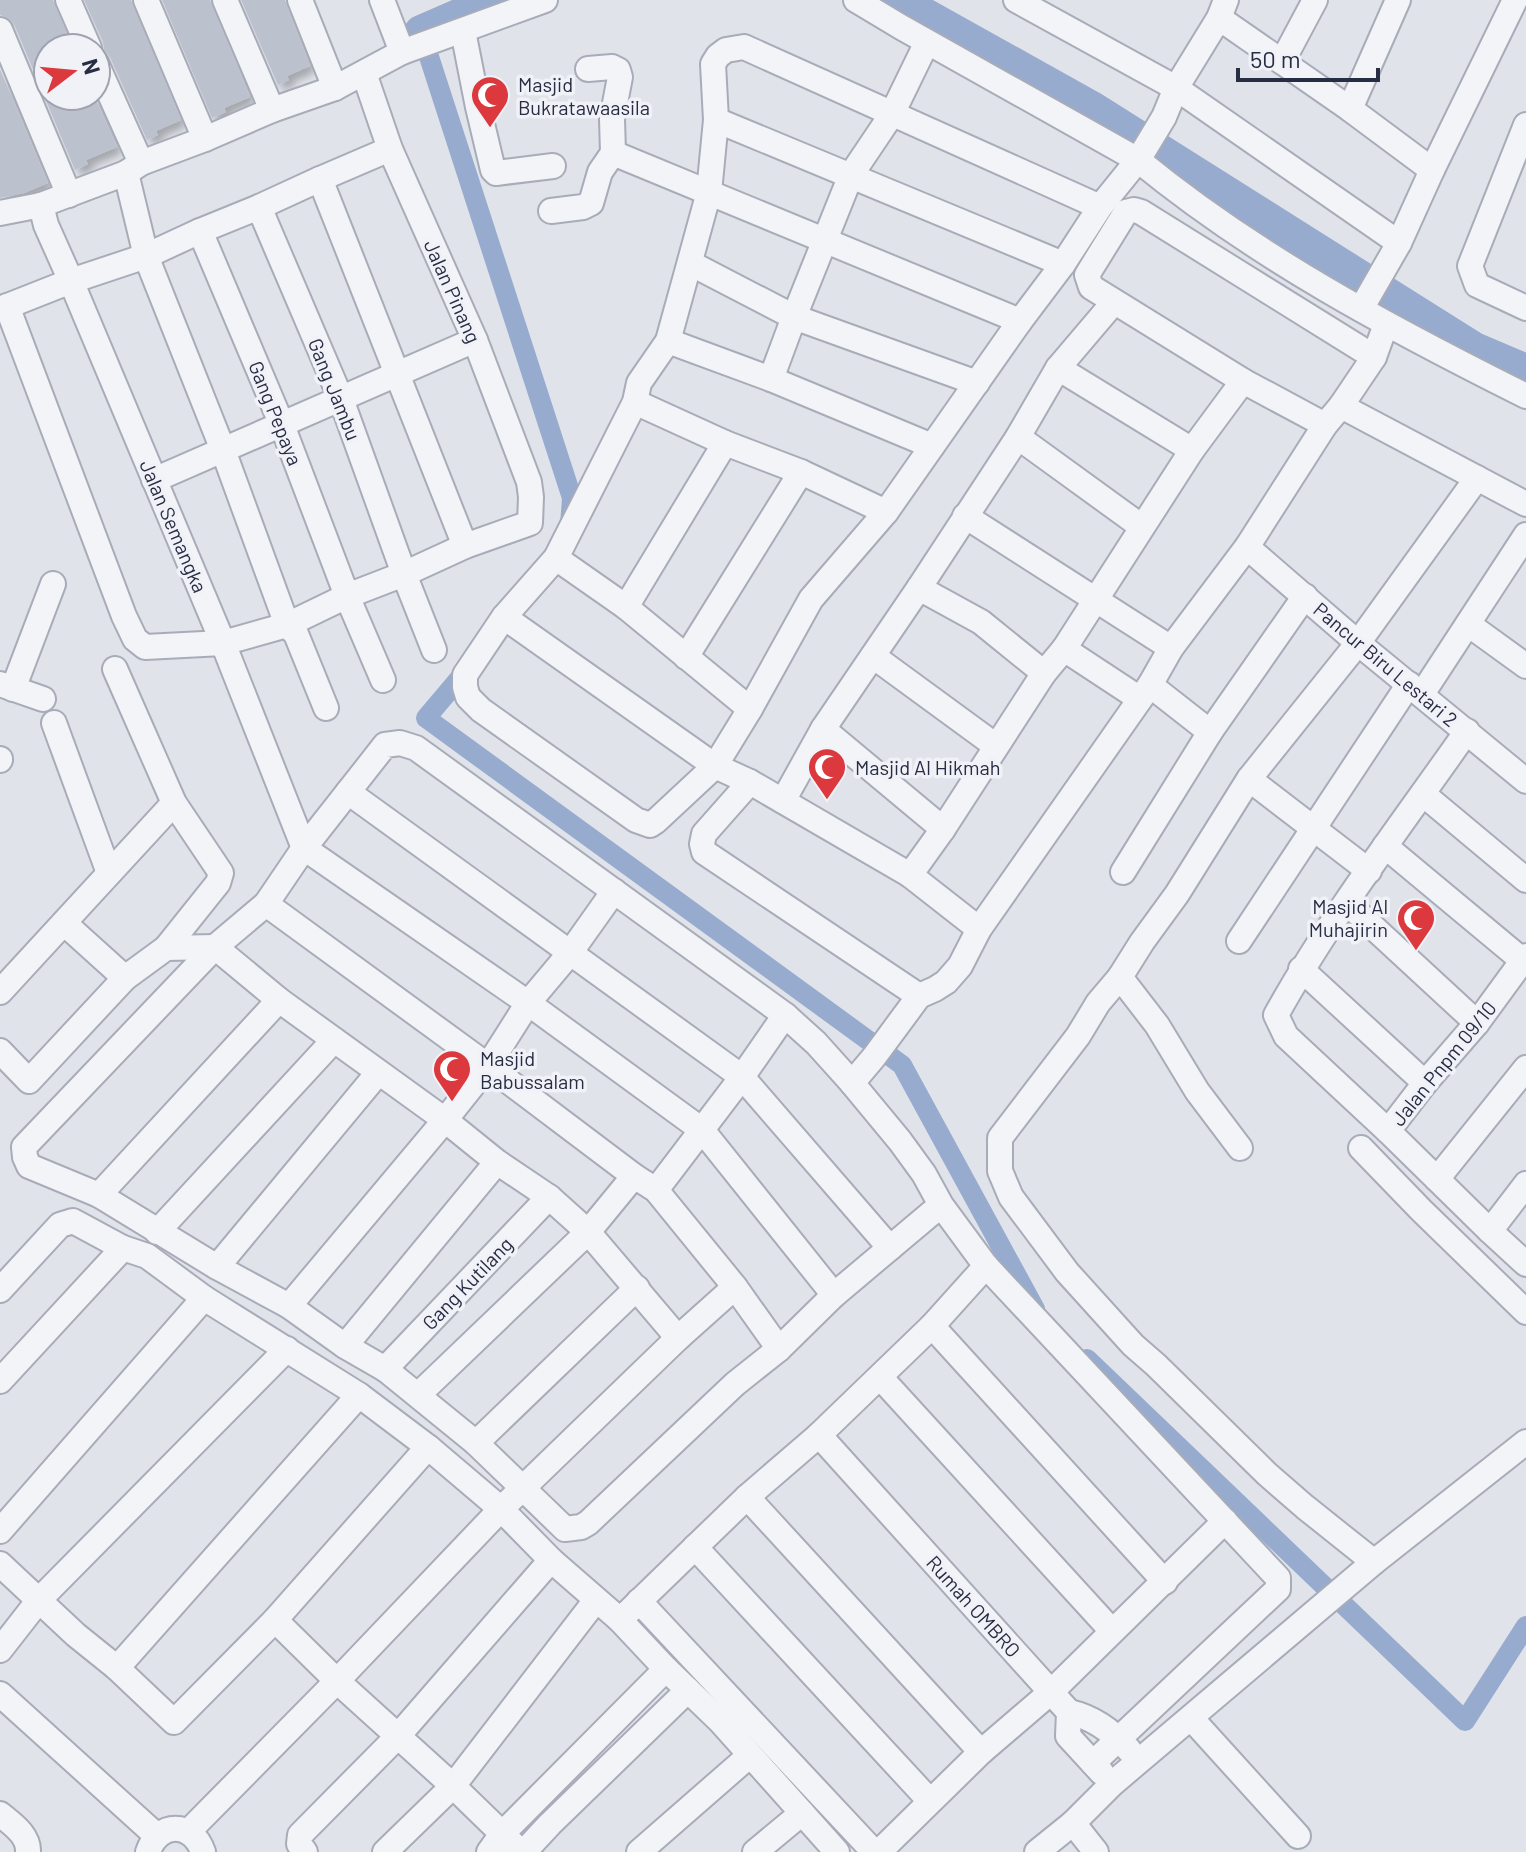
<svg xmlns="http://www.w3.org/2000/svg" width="1526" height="1852" viewBox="0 0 1526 1852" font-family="Barlow,sans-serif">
<defs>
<filter id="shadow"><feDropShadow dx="6" dy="6" stdDeviation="4" flood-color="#0004"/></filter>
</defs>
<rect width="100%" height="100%" fill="#e0e3ea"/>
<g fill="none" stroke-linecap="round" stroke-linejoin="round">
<!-- canal -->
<g stroke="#97abce" stroke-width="20">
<path d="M 421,32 L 572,498 L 570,526"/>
<path d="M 470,666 L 426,718 L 902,1065 L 1035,1309"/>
<path d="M 1087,1359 L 1465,1721 L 1526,1626"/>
</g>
<!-- river -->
<g stroke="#97abce" stroke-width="34">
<path d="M 898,0 L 1090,107 L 1474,349 L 1526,371"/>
<path d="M 421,32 L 495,0"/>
</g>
</g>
<!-- building -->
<g fill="#bcc1ce" filter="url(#shadow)">
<path d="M 0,0 L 53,0 L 73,48 L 48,48 L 48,96 L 94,96 L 117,147 L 86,160 L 88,164 L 75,170 L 14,24 L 8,18 L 0,15 Z"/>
<path d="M 84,0 L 131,0 L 181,120 L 156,131 L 158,135 L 147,140 L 110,57 L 104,50 L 103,42 Z"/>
<path d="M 162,0 L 210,0 L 250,97 L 224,108 L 226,112 L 212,118 Z"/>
<path d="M 241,0 L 285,0 L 310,66 L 287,76 L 289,80 L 278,85 Z"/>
<path d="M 0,69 L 48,183 L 24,193 L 0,198 Z"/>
</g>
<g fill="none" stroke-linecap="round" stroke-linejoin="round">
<defs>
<g id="minor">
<path d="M 68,0 L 89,48"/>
<path d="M 146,0 L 205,139"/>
<path d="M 225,0 L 272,110"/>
<path d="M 300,0 L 335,88"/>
<path d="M 382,0 L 402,52"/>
<path d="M 856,0 L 901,27 L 1138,160 C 1256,257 1390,328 1526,396"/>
<path d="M 1016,0 L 1176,88 L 1399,243"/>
<path d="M 1219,18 L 1350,109 L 1432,170"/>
<path d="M 0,30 L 69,195"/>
<path d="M 463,31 L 478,107 L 493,170 L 496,173 L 553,166"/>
<path d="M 1282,62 L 1315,0"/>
<path d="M 96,63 L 141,163"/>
<path d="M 1350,109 L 1398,0"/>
<path d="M 716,120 L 1063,264"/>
<path d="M 1526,125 L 1470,266 L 1477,285 L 1526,308"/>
<path d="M 613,153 L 1020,321"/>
<path d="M 126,173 L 146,256 L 223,450 L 287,625 L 296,634 L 326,708"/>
<path d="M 320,179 L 465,546"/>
<path d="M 41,205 L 46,225 L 71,281 L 223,643 L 304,848 L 528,1003 L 702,1130 L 834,1295"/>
<path d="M 259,207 L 341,399 L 404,574 L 434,650"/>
<path d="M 1100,207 L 744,47 L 726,50 L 718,56 L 713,64 L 716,120 L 709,192 L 668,341 L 639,383 L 635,402 L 556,558 L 504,617 L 465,675 L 465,687 L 468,697 L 481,710 L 636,820 L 650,825 L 656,821 L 715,766 L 750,709 L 811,599 L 886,512 L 1020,321 L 1063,264 L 1100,207 L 1138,160 L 1164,117 L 1176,88 L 1219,18 L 1226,0"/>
<path d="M 551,211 L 583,207 L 591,203 L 600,172 L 613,153 L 612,119 L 620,77 L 618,70 L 612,67 L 588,69"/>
<path d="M 0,213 L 41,205 L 126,173 L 141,163 L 205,139 L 272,110 L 335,88 L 402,52 L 545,0"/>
<path d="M 200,231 L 282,425 L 347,596 L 383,680"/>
<path d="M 690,263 L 794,317 L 977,383"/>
<path d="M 7,306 L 124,616 L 135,639 L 145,647 L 223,643 L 287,625 L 347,596 L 404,574 L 465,546 L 530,523 L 531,497 L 529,482 L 475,340 L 390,149 L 364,73"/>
<path d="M 0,309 L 71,281 L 146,256 L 200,231 L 259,207 L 320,179 L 390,149"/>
<path d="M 1361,309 L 1399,243 L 1432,170 L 1515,0"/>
<path d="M 668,341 L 771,379 L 932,446"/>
<path d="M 1058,368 L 1192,450"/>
<path d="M 771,379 L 794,317 L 851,175 L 892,114 L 927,42"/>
<path d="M 635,402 L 725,443 L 801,472 L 886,512"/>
<path d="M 1341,406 L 1526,504"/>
<path d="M 1325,425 L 1243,381 L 1091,287 L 1087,275 L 1126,212 L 1134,210 L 1141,212 L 1374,357"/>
<path d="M 1018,437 L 1142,527"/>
<path d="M 154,480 L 475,340"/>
<path d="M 965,516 L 1171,648"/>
<path d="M 1247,547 L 1358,643 L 1526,781"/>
<path d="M 556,558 L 626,607 L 750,709"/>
<path d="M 919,588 L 981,622 L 1044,673"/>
<path d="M 626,607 L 725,443"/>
<path d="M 504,617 L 715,766 L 750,782 L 910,875 L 979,929"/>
<path d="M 1468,624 L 1526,666"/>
<path d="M 1064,649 L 1140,699"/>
<path d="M 873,656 L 996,746"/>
<path d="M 686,657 L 801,472"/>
<path d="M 0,684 L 43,699"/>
<path d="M 1150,685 L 1210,732"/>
<path d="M 13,689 L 53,584"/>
<path d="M 1422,694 L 1526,535"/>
<path d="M 54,723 L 109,873"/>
<path d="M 823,729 L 943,829"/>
<path d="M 1467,731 C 1402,824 1331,916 1276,1015 L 1286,1036 L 1388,1131 L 1490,1231 L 1526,1264"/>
<path d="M 0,759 L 0,760"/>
<path d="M 1249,779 L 1369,871"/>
<path d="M 750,782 L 704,834 L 702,844 L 704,852 L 919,996"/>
<path d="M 348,792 L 742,1077 L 890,1248"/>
<path d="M 1423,794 L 1526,880"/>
<path d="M 783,801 L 823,729 L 919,588 L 1018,437 L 1058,368 L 1114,302"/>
<path d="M 1385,846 L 1522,960"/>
<path d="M 1123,872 L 1210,732 L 1305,596"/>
<path d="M 910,875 L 943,829 L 1044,673 L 1064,649 L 1192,450 L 1243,381"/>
<path d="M 1347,903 L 1477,1023"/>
<path d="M 266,904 L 488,1066 L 634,1176 L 656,1190 L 735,1287 L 779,1349"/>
<path d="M 64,923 L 125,978"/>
<path d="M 1239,941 L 1409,684"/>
<path d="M 166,948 L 215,947 L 279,1000 L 445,1120 L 497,1162 L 549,1197 L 588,1232 L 678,1338"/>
<path d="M 1301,969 L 1425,1083"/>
<path d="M 1120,977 L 1098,1003 L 1078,1036 L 1000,1138 L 1000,1171 L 1011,1197 L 1067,1272 L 1133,1345 L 1156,1365 L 1267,1474 L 1305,1507 L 1374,1562"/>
<path d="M 0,992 L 174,803"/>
<path d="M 0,1051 L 29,1081 L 125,978 L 166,948 L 218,883 L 221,873 L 174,803 L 115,669"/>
<path d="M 852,1083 L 874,1057 L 919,996 L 935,989 L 946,982 L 960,966 L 979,929 L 1150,685 L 1171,648 L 1247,547 L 1325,425 L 1341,406 L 1374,357 L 1386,324"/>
<path d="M 1388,1131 L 1425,1083 L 1477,1023 L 1526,956"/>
<path d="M 1240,1148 L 1197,1091 L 1157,1025 L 1120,977 L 1142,942 L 1177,894 L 1249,779 L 1358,643 L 1477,478"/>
<path d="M 1361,1148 L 1421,1210 L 1526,1312"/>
<path d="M 1437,1179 L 1526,1068"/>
<path d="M 656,1190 L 742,1077 L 785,1015"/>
<path d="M 99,1195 L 279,1000"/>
<path d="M 941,1205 L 834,1295 L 779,1349 L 735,1384 L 588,1523 L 581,1527 L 565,1529 L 476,1443 L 385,1369 L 345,1346 L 289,1306 L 217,1267 L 99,1195 L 29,1166 L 25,1157 L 24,1147 L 215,947 L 266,904 L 304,848 L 385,745 L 400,743 L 416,748 L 785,1015 L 816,1043 L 852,1083 L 900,1141 L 924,1174 L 941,1205 L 986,1266 L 1278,1578 L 1278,1589 L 1093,1763"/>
<path d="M 1490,1231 L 1526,1184"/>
<path d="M 157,1232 L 334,1040"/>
<path d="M 217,1267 L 378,1073"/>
<path d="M 0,1290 L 60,1225 L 73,1221 L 123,1248"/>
<path d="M 289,1306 L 445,1120 L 488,1066 L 528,1003 L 570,953 L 614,891"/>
<path d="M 932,1326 L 1165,1582"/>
<path d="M 345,1346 L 497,1162"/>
<path d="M 385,1369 L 549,1197"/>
<path d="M 880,1377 L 1112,1631"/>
<path d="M 0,1381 L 123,1248 L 147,1256 L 204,1298"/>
<path d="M 418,1395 L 588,1232 L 634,1176"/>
<path d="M 819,1435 L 1069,1712 L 1068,1736 L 1102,1773"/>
<path d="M 476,1443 L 637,1288"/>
<path d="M 747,1497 L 981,1752"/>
<path d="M 0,1531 L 204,1298 L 359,1395 L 428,1447 L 501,1509 L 551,1560 L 620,1620 L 666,1669 L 720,1721 L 837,1852"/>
<path d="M 695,1547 L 930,1801"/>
<path d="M 0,1564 L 76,1635 L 117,1668 L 174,1722 L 275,1620 L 428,1447"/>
<path d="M 639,1601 L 874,1852"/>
<path d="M 275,1620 L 337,1681 L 453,1786 L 521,1852"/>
<path d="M 620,1620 L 747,1497 L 819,1435 L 932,1326 L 986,1266"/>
<path d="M 0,1650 L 39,1600 L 287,1349"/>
<path d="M 117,1668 L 359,1395"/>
<path d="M 0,1694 L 157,1836"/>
<path d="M 1069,1712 C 1092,1717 1113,1732 1129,1750"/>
<path d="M 1191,1718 L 1298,1836"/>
<path d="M 0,1814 C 12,1824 29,1835 28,1852"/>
<path d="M 1073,1823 L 1096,1852"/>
<path d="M 188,1832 L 337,1681 L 501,1509 L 678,1338 L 735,1287"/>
<path d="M 148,1852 C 158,1821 193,1821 203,1852"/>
<path d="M 305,1852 L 299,1844 L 300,1835 L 398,1736 L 551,1560"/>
<path d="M 385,1852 L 453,1786 L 596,1600"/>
<path d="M 489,1852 L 502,1834 L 666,1669"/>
<path d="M 524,1852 L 550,1824 L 688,1690"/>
<path d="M 639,1852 L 749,1756"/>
<path d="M 755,1852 L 802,1813"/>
<path d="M 879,1852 L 981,1752 L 1051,1692 L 1225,1521"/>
<path d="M 1037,1852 L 1073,1823 L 1112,1784 L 1374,1562 L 1526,1442"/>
</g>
</defs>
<!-- minor casing -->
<use href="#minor" stroke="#a8acb8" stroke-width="28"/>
<!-- minor -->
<use href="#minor" stroke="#f3f4f8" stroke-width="24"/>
</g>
<!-- icons -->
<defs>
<symbol id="mosque-pin" viewBox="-11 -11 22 30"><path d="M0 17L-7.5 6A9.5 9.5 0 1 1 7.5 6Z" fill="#db393d" stroke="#f0f2f7"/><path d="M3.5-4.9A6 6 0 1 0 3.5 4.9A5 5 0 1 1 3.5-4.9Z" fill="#fff"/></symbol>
</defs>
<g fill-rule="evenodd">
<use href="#mosque-pin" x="468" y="73" width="44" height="60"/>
<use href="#mosque-pin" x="805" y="745" width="44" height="60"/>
<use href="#mosque-pin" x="1394" y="896" width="44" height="60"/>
<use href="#mosque-pin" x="430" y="1047" width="44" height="60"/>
</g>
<g text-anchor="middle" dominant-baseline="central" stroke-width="7" stroke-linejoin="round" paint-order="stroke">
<!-- poi labels -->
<g font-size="20" fill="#272d43" stroke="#f0f2f7" text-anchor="start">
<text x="518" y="84">Masjid<tspan x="518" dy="23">Bukratawaasila</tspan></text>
<text x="855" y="767">Masjid Al Hikmah</text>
<text x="1388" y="906" text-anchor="end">Masjid Al<tspan x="1388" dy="23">Muhajirin</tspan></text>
<text x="480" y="1058">Masjid<tspan x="480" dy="23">Babussalam</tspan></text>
</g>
<!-- street labels -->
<g font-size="20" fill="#272d43" stroke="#f0f2f7">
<text transform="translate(453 291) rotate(66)">Jalan Pinang</text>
<text transform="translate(335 389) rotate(68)">Gang Jambu</text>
<text transform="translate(276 413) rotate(68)">Gang Pepaya</text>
<text transform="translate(174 526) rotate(67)">Jalan Semangka</text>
<text transform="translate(1386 664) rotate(40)">Pancur Biru Lestari 2</text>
<text transform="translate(1443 1063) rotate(-51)">Jalan Pnpm 09/10</text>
<text transform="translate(467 1283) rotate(-46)">Gang Kutilang</text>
<text transform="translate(974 1606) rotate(48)">Rumah OMBRO</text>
</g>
</g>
<!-- north arrow -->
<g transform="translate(72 72) rotate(74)"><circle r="38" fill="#f0f2f7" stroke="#a0a3af" stroke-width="2"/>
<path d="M0-6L14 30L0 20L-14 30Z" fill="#db393d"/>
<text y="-12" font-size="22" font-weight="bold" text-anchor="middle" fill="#272d43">N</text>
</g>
<!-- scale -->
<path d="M1238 68v12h140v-12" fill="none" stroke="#272d43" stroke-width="4"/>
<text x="1250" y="68" font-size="24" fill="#272d43" stroke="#f0f2f7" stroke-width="6" paint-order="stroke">50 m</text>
</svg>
